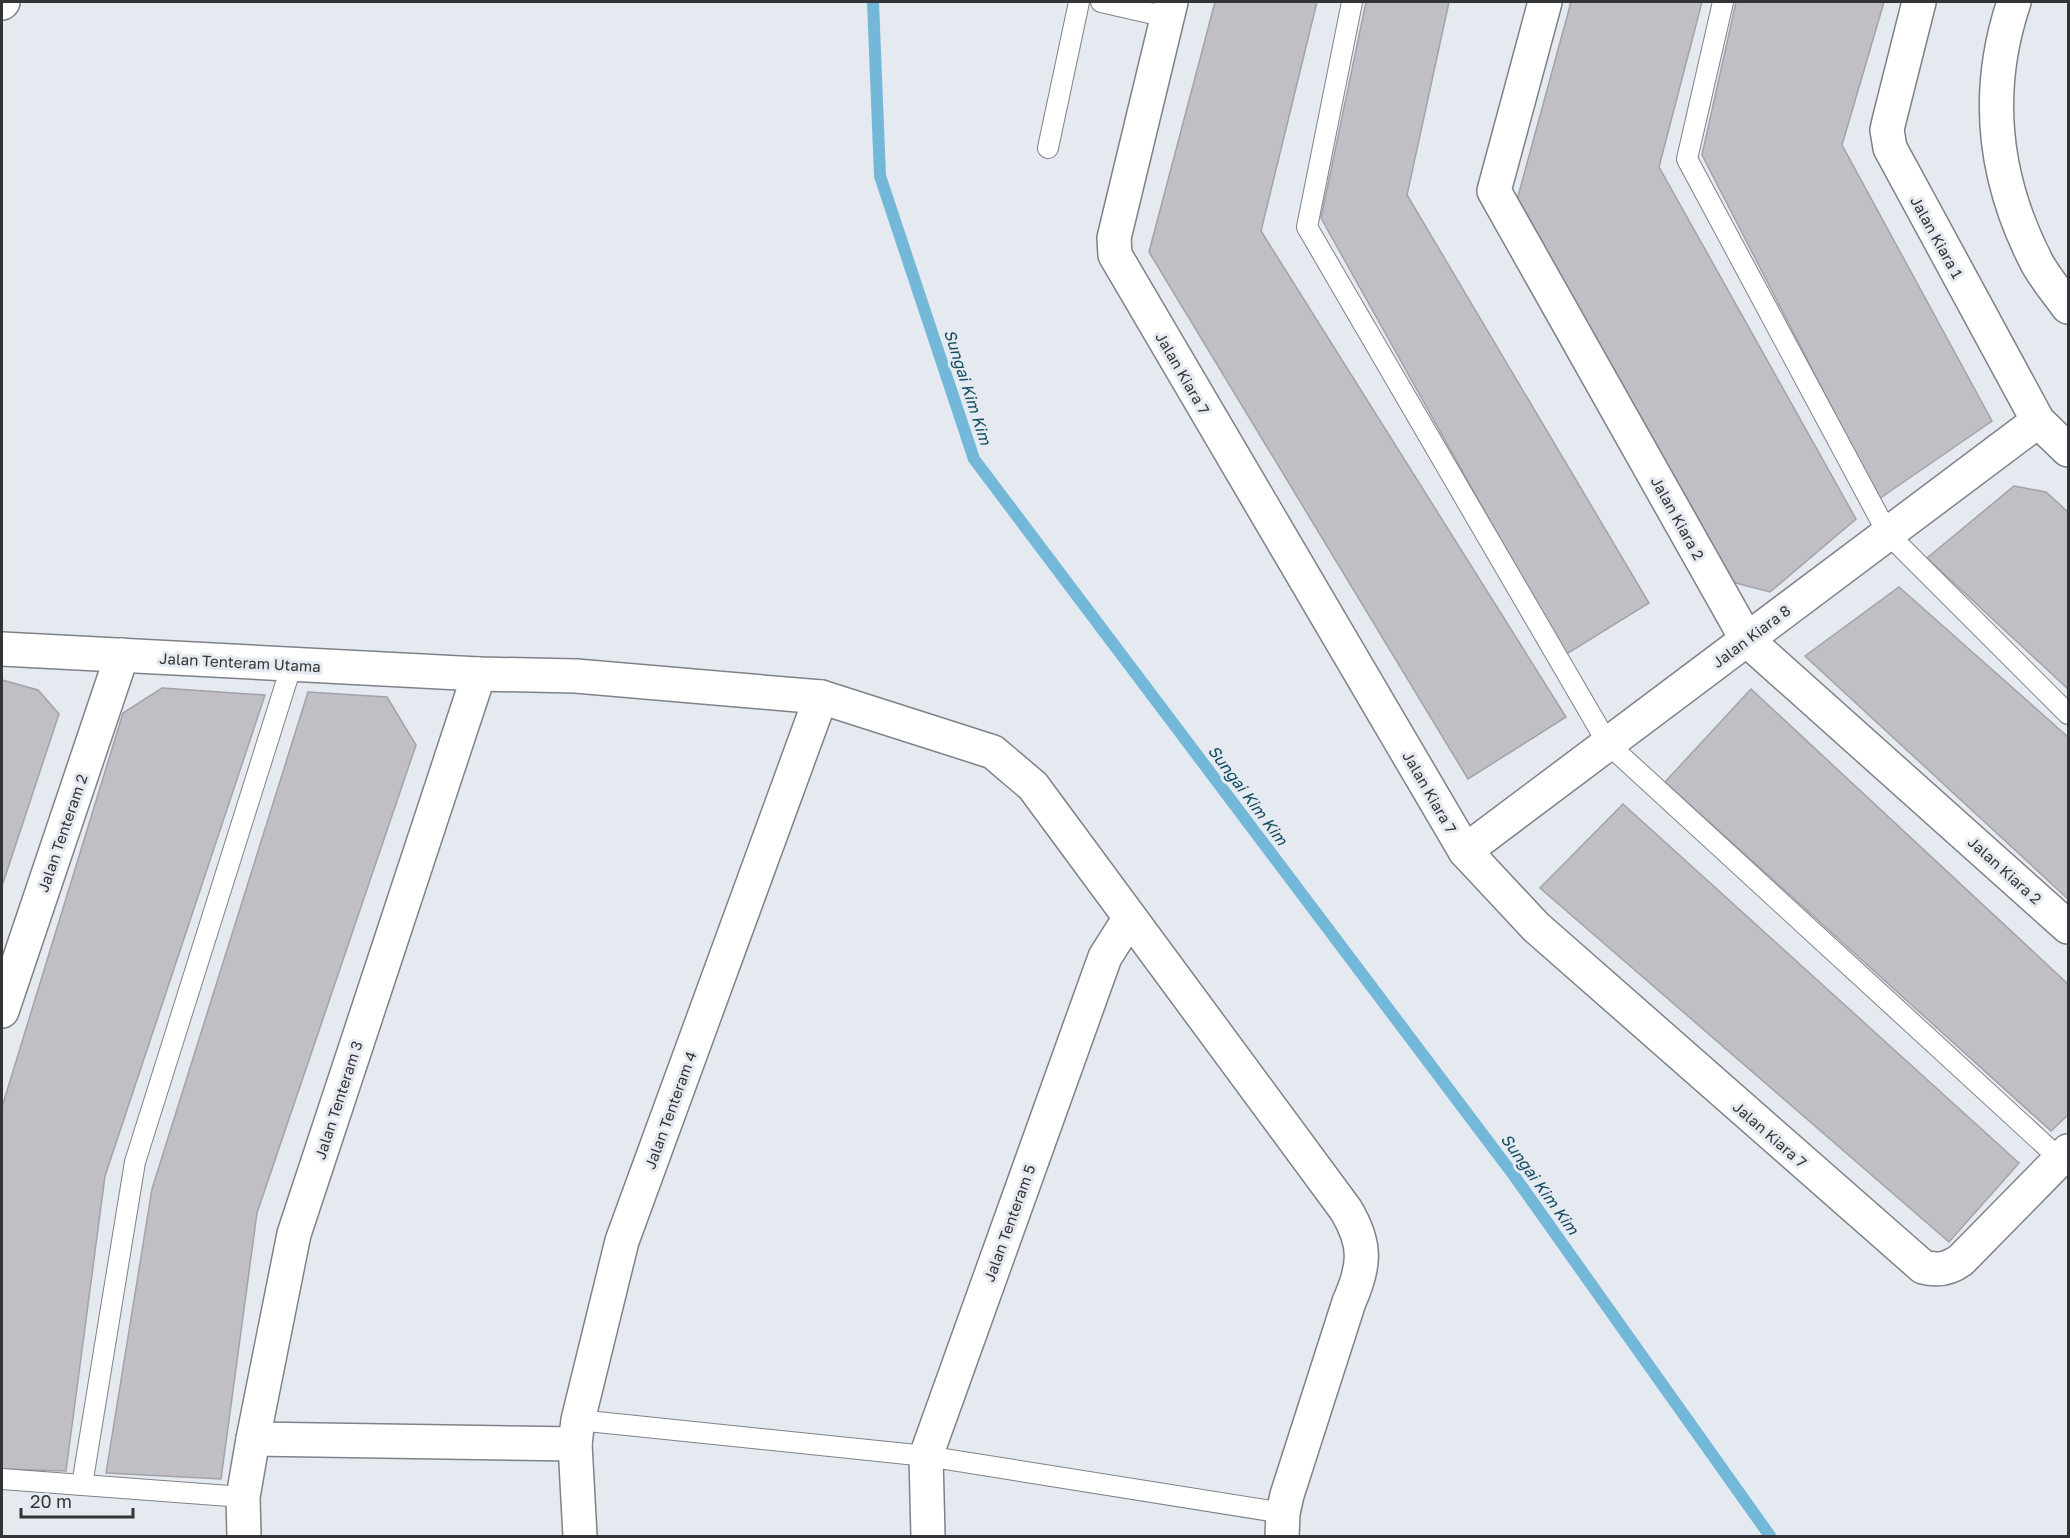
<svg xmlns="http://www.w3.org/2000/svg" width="2070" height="1538" viewBox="0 0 2070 1538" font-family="'Golos Text',sans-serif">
<rect width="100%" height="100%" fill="#e5eaf0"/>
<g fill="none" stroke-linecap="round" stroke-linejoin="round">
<!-- stream -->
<path stroke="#73b8d8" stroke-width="12" d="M 873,2 L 880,176 L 974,459 L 1515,1177 L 1770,1536"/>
</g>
<!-- building -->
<g fill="#c0bfc6" stroke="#a3a2a8" stroke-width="1.5">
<path d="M 1215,2 L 1317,2 L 1261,231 L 1566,717 L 1468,779 L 1149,252 Z"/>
<path d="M 1366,2 L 1449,2 L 1407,195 L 1649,603 L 1565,655 L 1321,218 Z"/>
<path d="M 1571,2 L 1702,2 L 1659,167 L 1856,519 L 1770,592 L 1732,582 L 1517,200 Z"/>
<path d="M 1736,2 L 1884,2 L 1842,145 L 1992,421 L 1879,499 L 1702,155 Z"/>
<path d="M 2014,486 L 2046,492 L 2068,512 L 2068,689 L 1927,558 Z"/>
<path d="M 1899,587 L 2068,737 L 2068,899 L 1805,656 Z"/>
<path d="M 2,680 L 38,690 L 59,714 L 2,886 Z"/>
<path d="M 162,688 L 265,695 L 105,1176 L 66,1471 L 2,1469 L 2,1107 L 123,713 Z"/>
<path d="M 1751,689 L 2068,984 L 2068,1115 L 2051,1131 L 1665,782 Z"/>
<path d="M 308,692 L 387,697 L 416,745 L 257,1213 L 221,1479 L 106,1473 L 152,1189 Z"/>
<path d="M 1623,804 L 2019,1163 L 1949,1242 L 1540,888 Z"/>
</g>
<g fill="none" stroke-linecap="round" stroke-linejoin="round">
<defs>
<g id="lane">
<path d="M 1101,2 L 1167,17"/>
<path d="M 1352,2 L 1307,227 L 1608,744 L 2060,1159"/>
<path d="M 1723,2 L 1687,159 L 1888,534 L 2068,714"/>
<path d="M 1048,148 L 1079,2"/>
<path d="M 578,1420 L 926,1456 L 1283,1513"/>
<path d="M 2,1479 L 243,1497"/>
<path d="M 82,1485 L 135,1162 L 292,664"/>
</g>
<g id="street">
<path d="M 1171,2 L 1114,238 L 1115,255 L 1465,851 L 1536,927 L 1923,1267 C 1938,1271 1949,1269 1961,1260 L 2068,1151"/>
<path d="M 1545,2 L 1494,191 L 1747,640 L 2068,927"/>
<path d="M 1919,2 L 1889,121 L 1887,130 L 1890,148 L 2038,421 L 2068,450"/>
<path d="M 2014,2 C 1984,91 1993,178 2037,263 C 2045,278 2058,293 2068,307"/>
<path d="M 2,649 L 479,674 L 576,676 L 821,697 L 993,752 L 1033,786 L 1346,1210 C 1367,1245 1365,1266 1349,1302 L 1287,1495 L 1283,1513 L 1282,1536"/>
<path d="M 1465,851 L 2038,421"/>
<path d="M 2,1011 L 122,655"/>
<path d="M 253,1439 L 575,1444"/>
<path d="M 244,1536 L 243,1497 L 253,1439 L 294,1234 L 479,674"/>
<path d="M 580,1536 L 575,1444 L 578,1420 L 622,1241 L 821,697"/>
<path d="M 928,1536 L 926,1456 L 1105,957 L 1129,919"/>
</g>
<path id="secondary" d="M 2,3 L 3,2"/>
</defs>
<!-- lane casing -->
<use href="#lane" stroke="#7e8288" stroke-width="22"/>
<!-- street casing -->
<use href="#street" stroke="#7e8288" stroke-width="36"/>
<!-- secondary casing -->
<use href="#secondary" stroke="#7e8288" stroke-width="36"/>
<!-- lane -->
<use href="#lane" stroke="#fff" stroke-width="20"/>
<!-- street -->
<use href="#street" stroke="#fff" stroke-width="33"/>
<!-- secondary -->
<use href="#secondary" stroke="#fff" stroke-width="33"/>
</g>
<g text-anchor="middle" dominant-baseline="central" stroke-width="6" stroke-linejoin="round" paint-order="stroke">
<!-- street labels -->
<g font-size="15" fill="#333437" stroke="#e5eaf0">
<text transform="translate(1937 237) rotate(61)">Jalan Kiara 1</text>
<text transform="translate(1183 373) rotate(60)">Jalan Kiara 7</text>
<text transform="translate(1678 518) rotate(61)">Jalan Kiara 2</text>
<text transform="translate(1751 636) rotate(-37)">Jalan Kiara 8</text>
<text transform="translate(240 662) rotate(3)">Jalan Tenteram Utama</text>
<text transform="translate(1430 792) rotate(60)">Jalan Kiara 7</text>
<text transform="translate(62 833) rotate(-71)">Jalan Tenteram 2</text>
<text transform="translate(2005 870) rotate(42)">Jalan Kiara 2</text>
<text transform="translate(338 1100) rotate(-72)">Jalan Tenteram 3</text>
<text transform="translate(670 1110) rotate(-70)">Jalan Tenteram 4</text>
<text transform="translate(1770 1134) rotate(41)">Jalan Kiara 7</text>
<text transform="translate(1009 1223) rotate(-70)">Jalan Tenteram 5</text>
</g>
<!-- water labels -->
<g font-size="16" font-style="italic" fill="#124b62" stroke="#e5eaf0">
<text transform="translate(968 387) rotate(72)">Sungai Kim Kim</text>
<text transform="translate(1248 795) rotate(53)">Sungai Kim Kim</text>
<text transform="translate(1540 1184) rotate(54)">Sungai Kim Kim</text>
</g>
</g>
<!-- border -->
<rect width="2070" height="1538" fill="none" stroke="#333437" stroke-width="6"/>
<!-- scale -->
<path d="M21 1508v9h112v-9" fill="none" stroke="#333437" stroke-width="3"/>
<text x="30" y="1508" font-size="18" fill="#333437" stroke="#e5eaf0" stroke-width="4.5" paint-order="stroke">20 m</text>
</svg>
